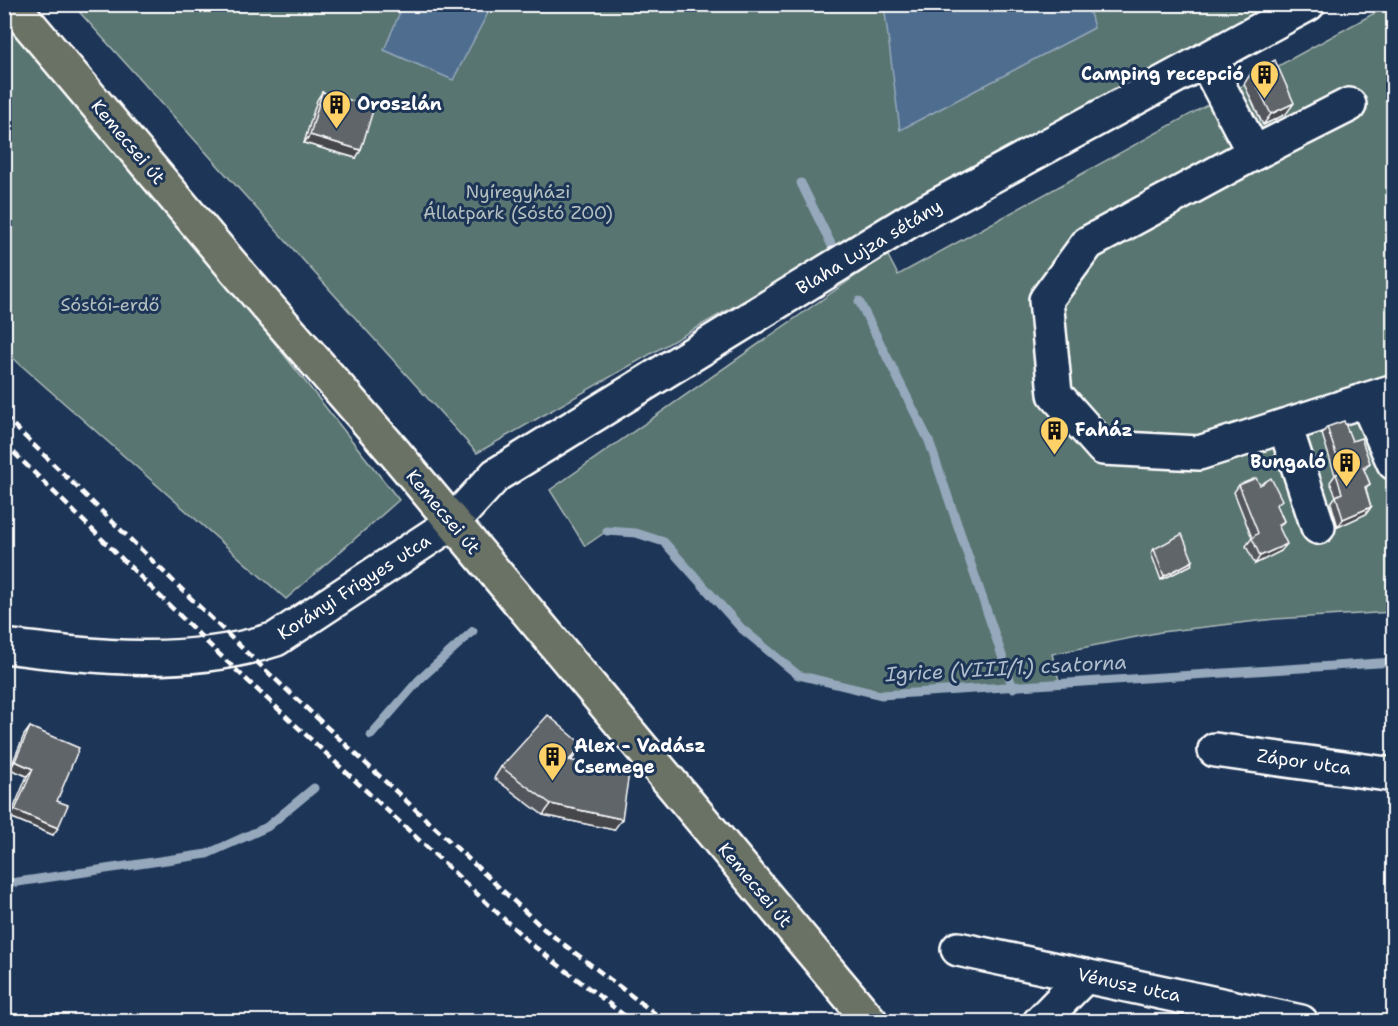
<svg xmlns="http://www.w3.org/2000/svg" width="1398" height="1026" viewBox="0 0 1398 1026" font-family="'Shantell Sans',sans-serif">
<rect width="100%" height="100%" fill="#1d3557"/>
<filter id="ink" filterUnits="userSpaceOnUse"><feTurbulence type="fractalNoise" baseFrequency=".0167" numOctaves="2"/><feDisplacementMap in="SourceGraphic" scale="12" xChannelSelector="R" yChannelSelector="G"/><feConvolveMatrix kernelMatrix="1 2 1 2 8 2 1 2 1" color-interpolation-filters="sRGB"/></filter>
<g filter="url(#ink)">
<!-- green -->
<g fill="#597471" stroke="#acbab8" stroke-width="1.5">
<path d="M 73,5 L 1286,5 L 878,224 L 477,453 Z"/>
<path d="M 1389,5 L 1393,5 L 1393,612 L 1275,619 L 1161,632 L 1052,654 L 1060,684 L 881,695 L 798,675 L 741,628 L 664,542 L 636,533 L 607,531 L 585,546 L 550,490 L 887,254 L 898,275 Z"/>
<path d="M 4,9 L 72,87 L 399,500 L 286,599 L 5,351 Z"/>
</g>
<!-- water -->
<g fill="#4f6e8f" stroke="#95a8bc" stroke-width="1.5">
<path d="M 403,5 L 492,5 L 453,80 L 384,50 Z"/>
<path d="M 884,5 L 1088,5 L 1094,28 L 900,130 Z"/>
</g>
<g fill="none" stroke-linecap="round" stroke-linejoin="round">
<!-- stream -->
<g stroke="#95a8bc" stroke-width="9">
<path d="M 801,183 L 833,248"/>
<path d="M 859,301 L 929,441 L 1013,688"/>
<path d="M 607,531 L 636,533 L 664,542 L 741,628 L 798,675 L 881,695 L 1394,662"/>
<path d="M 371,735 L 419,680 L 473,631"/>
<path d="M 4,884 L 207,854 L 267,827 L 314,788"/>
</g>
<defs>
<g id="minor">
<path d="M 1205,60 L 1254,153 L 1088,243 L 1046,300 L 1055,394 L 1103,448 L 1199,453 L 1394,391"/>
<path d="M 1254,153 L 1349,105"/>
<path d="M 1366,400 L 1394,463"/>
<path d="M 1285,426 L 1318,527"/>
<path d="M 4,646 C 96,657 187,668 276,639 L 452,523 L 496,475 L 909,221 L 1308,4"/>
<path d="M 1215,750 L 1394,775"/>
<path d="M 958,949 L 1301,1022"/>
<path d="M 1040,1022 L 1085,976"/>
</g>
<path id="major" d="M 12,4 L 241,276 L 395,453 L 871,1022"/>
</defs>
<!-- minor casing -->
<use href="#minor" stroke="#fff" stroke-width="38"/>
<!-- major casing -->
<use href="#major" stroke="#fff" stroke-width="38"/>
<!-- minor -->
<use href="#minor" stroke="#1d3557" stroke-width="33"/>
<!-- major -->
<use href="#major" stroke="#6b7165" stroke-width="33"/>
<!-- rail -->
<g stroke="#fff" stroke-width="4.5" stroke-dasharray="9 4.5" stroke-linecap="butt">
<path d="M 4,416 L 244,650 L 545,930 L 666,1022"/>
<path d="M 4,443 L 219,654 L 531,944 L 633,1022"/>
</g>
</g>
<!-- wall -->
<g fill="#53575c" stroke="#fff" stroke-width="1.5">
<path d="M 1251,73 L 1286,114 L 1263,125 L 1244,84 Z"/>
<path d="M 322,92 L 356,158 L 304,143 L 317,100 Z"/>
<path d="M 1327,427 L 1352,441 L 1370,463 L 1364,470 L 1370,484 L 1366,489 L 1371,507 L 1366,514 L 1338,527 L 1331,503 L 1336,496 L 1330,482 L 1335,475 L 1322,434 Z"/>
<path d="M 1239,485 L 1260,485 L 1278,507 L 1284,521 L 1279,527 L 1281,551 L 1255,564 L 1246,546 L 1252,538 L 1234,492 Z"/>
<path d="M 1154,549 L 1191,565 L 1161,580 L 1151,553 Z"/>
<path d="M 30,727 L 57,801 L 53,835 L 10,817 L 27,776 L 10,769 L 24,735 Z"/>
<path d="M 575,756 L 571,760 L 614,830 L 543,815 L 494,778 L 501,767 Z"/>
</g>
<!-- shaded-wall -->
<g fill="#44474b" stroke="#fff" stroke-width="1.5">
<path d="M 1294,103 L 1286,114 L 1263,125 L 1271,114 Z"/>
<path d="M 310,135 L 361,150 L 356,158 L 304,143 Z"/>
<path d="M 1371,507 L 1366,514 L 1338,527 L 1343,519 Z"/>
<path d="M 1287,544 L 1281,551 L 1255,564 L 1260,556 Z"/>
<path d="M 1193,561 L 1191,565 L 1161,580 L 1164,576 Z"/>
<path d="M 583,745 L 575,756 L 561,771 L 569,760 Z"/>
<path d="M 15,761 L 33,769 L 27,776 L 10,769 Z"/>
<path d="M 551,804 L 622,819 L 614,830 L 543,815 Z"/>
<path d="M 15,810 L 58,828 L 53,835 L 10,817 Z"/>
</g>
<!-- building -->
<g fill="#61656b" stroke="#fff" stroke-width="1.5">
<path d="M 1275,60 L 1294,103 L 1271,114 L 1251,73 Z"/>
<path d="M 322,92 L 374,107 L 361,150 L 310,135 Z"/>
<path d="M 1344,421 L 1352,441 L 1361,438 L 1370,463 L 1363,467 L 1370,484 L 1365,487 L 1371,507 L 1343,519 L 1336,496 L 1342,493 L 1336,474 L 1342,472 L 1327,427 Z"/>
<path d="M 1256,478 L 1260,485 L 1271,478 L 1282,500 L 1276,505 L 1284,521 L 1278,525 L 1287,544 L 1260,556 L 1252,538 L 1258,533 L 1239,485 Z"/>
<path d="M 1182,534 L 1193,561 L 1164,576 L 1154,549 Z"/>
<path d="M 548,715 L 583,745 L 569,760 L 629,773 L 622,819 L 551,804 L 501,767 Z"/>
<path d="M 30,727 L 79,748 L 57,801 L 68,805 L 58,828 L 15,810 L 33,769 L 15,761 Z"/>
</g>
</g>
<!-- icons -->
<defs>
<symbol id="building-pin" viewBox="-11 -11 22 30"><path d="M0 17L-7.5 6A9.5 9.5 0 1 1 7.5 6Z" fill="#ffd166" stroke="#1d3557"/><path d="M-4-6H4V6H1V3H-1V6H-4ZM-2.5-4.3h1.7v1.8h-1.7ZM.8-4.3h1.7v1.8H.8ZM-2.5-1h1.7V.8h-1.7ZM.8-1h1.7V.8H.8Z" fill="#111"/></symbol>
</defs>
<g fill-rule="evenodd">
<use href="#building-pin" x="1248" y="58" width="33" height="45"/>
<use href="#building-pin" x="320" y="88" width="33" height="45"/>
<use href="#building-pin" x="1038" y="414" width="33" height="45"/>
<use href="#building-pin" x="1330" y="446" width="33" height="45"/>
<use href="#building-pin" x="536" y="740" width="33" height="45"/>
</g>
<g text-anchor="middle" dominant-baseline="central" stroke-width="6" stroke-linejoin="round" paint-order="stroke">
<!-- poi labels -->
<g font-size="18" font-weight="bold" fill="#fff" stroke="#1d3557" text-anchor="start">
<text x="1244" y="74" text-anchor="end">Camping recepció</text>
<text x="357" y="104">Oroszlán</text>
<text x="1075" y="430">Faház</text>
<text x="1326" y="462" text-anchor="end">Bungaló</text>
<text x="574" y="746">Alex - Vadász<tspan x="574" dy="21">Csemege</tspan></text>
</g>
<!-- street labels -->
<g font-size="18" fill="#fff" stroke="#1d3557">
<text transform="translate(128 142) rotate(50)">Kemecsei út</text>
<text transform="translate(869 247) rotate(-31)">Blaha Lujza sétány</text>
<text transform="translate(443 512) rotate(50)">Kemecsei út</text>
<text transform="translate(354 587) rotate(-33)">Korányi Frigyes utca</text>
<text transform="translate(1304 762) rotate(8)">Zápor utca</text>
<text transform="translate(755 885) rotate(50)">Kemecsei út</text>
<text transform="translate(1129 985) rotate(12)">Vénusz utca</text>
</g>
<!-- park labels -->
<g font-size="18" fill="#b4c0bf" stroke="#1d3557">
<text x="518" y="192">Nyíregyházi<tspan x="518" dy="21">Állatpark (Sóstó ZOO)</tspan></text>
<text x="110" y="305">Sóstói-erdő</text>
</g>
<!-- water labels -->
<g font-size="20" font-style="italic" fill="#b0becd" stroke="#1d3557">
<text transform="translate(1006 668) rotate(-3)">Igrice (VIII/1.) csatorna</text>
</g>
</g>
<!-- margin -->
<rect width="1398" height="1026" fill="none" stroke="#1d3557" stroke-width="24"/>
<rect x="12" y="12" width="1374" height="1002" fill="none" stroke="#fff" stroke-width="2" filter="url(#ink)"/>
</svg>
